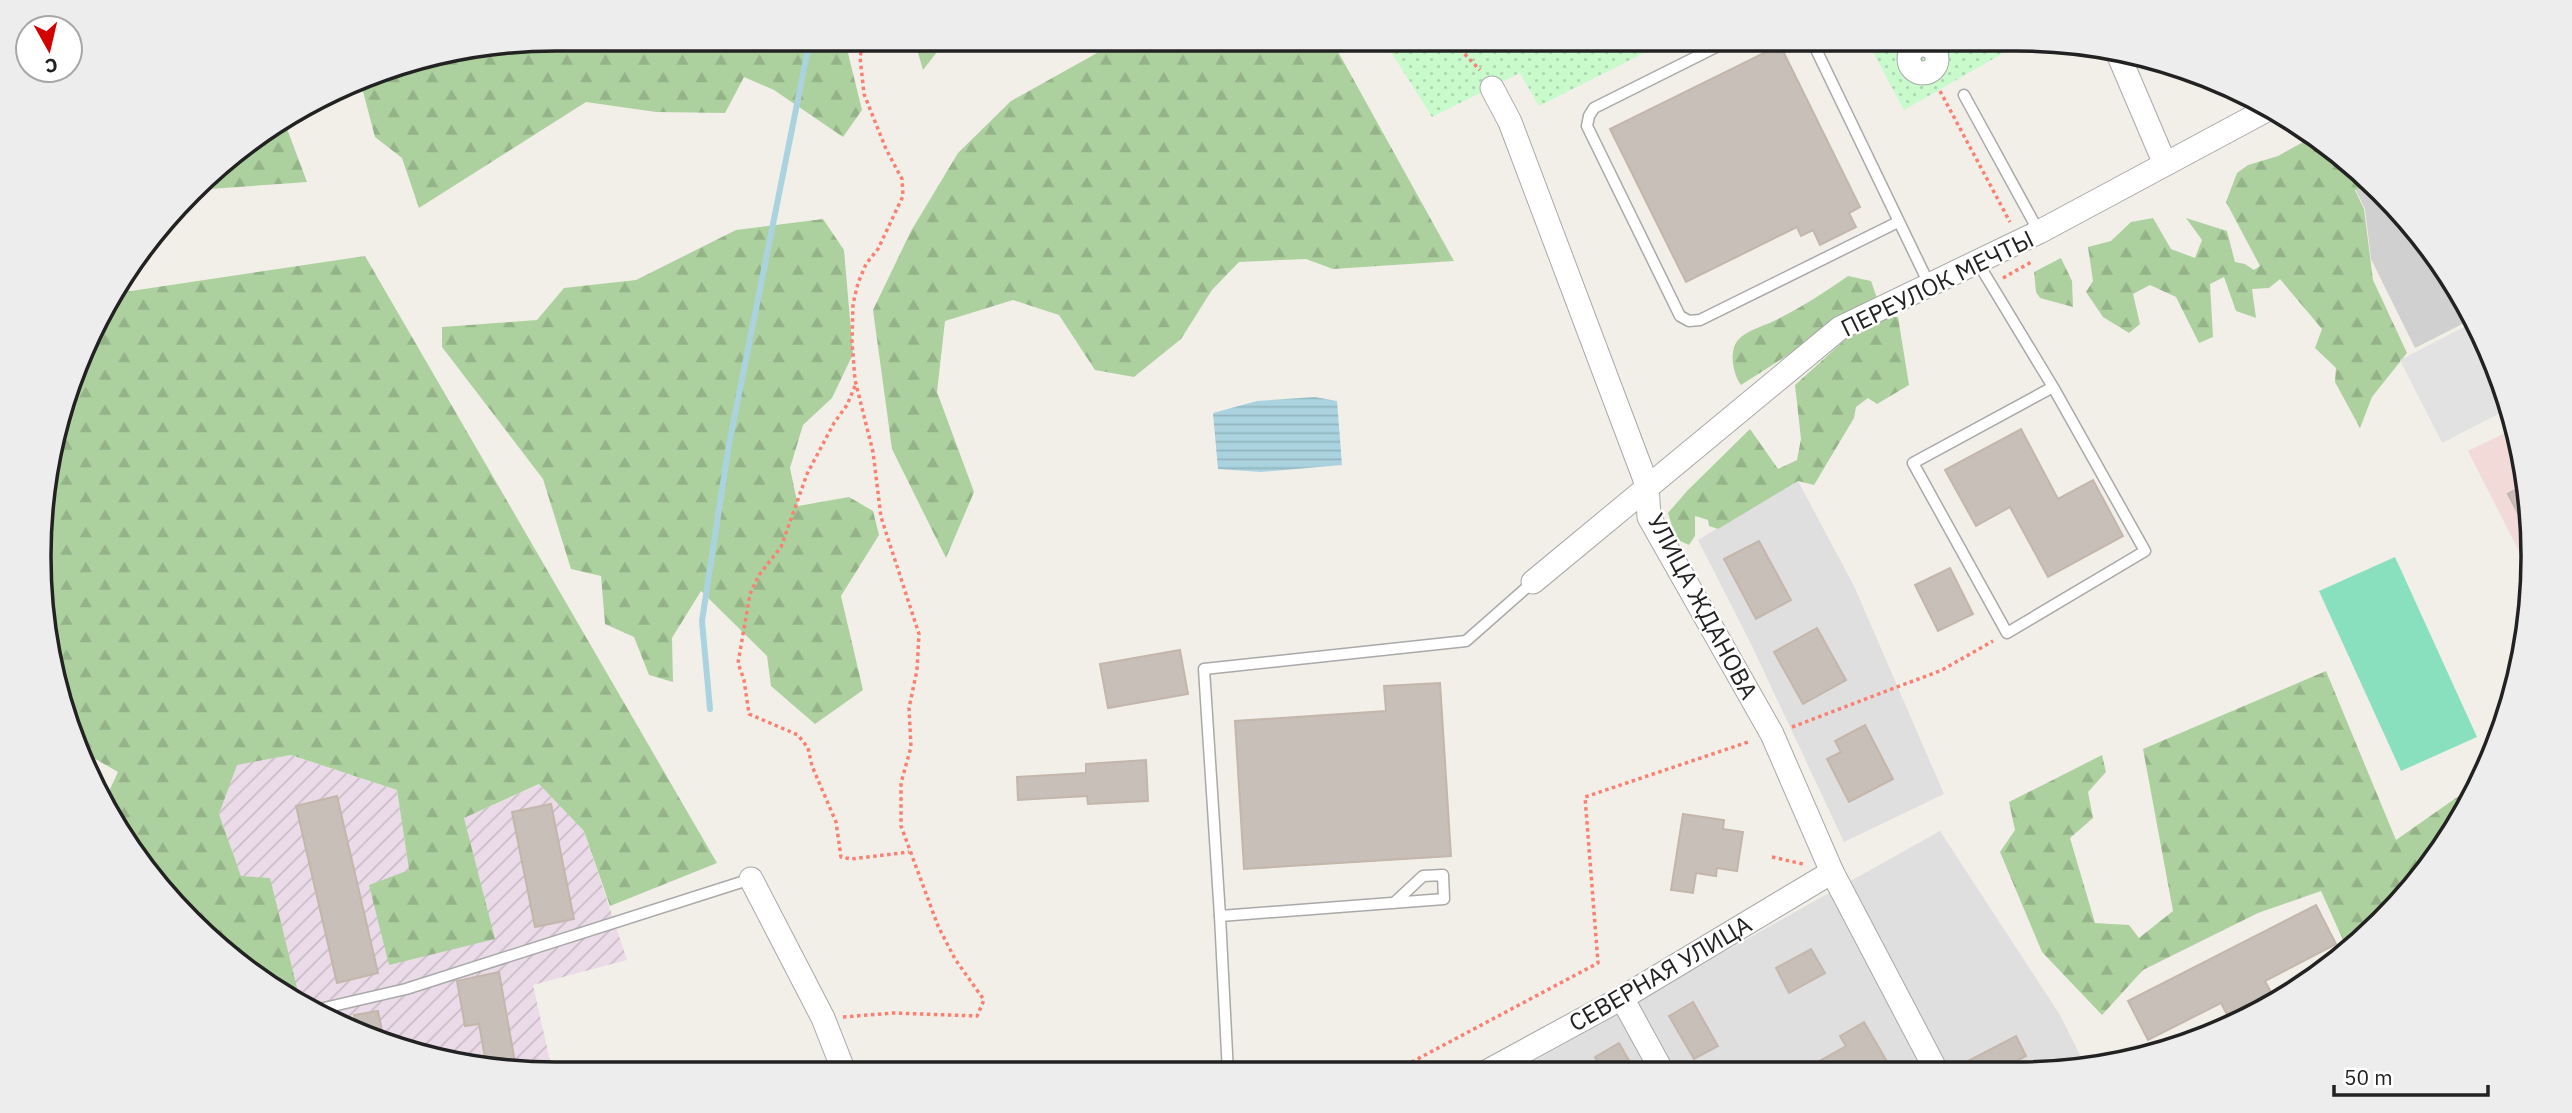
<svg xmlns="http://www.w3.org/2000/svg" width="2572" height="1113" viewBox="0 0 2572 1113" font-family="'IBM Plex Sans',sans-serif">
<defs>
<pattern id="industrial-furrows" width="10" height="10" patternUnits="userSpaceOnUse" patternTransform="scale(1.75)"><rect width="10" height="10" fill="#ebdbe8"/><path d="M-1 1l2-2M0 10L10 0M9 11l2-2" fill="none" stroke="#c9bcc7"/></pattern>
<pattern id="forest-firs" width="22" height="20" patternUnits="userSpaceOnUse" patternTransform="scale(1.75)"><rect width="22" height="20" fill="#add19e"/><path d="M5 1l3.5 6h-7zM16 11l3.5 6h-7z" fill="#95b388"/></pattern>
<pattern id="park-dots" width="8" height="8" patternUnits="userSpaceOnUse" patternTransform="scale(1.75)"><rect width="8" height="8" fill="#c8facc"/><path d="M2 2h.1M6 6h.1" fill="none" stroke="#acd6af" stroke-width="1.8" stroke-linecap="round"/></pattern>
<pattern id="water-rules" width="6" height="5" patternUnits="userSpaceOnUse" patternTransform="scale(1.75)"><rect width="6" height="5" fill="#aad3df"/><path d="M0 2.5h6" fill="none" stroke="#92b5bf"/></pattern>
</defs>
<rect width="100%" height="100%" fill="#f2efe9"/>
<!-- residential -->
<g fill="#e0dfdf">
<path d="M 1798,481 L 1854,586 L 1944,794 L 1844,842 L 1751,644 L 1698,540 Z"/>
<path d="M 1940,831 L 2060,1015 L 2087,1069 L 1509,1072 Z"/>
</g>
<!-- commercial -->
<path fill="#f2dad9" d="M 2517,427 L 2532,523 L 2531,575 L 2468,451 Z"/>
<!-- industrial -->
<path fill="url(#industrial-furrows)" d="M 291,755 L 397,790 L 409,870 L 388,964 L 464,818 L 540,784 L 584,831 L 627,960 L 533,985 L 553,1074 L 390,1047 L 298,1005 L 284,995 L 298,991 L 241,876 L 219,814 L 236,765 Z"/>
<!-- religious -->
<path fill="#d0d0d0" d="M 2376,188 L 2427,241 L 2474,318 L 2415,348 L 2371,259 L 2365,209 L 2356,190 Z"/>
<!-- forest -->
<g fill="url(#forest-firs)">
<path d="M 557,39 L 849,39 L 846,45 L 862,110 L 843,137 L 774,90 L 744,77 L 725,113 L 656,112 L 586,102 L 419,208 L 402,158 L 375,137 L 360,80 L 390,66 Z"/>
<path d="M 914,39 L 947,39 L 923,70 Z"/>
<path d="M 1122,39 L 1331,39 L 1454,261 L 1333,269 L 1306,259 L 1239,262 L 1212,290 L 1181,339 L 1134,377 L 1095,370 L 1059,315 L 1013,300 L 945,321 L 937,392 L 974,492 L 946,558 L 892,449 L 873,310 L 911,231 L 958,153 L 1011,101 Z"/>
<path d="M 283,118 L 307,182 L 196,190 L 215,167 Z"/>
<path d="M 2314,136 L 2357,167 L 2376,187 L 2355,190 L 2364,209 L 2373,280 L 2407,353 L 2372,397 L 2360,428 L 2335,382 L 2336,368 L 2315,348 L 2322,329 L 2280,279 L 2269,288 L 2252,289 L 2256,318 L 2236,311 L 2224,277 L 2210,284 L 2213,337 L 2199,343 L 2176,297 L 2150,285 L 2133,294 L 2140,324 L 2129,333 L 2103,317 L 2086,292 L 2093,281 L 2088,247 L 2111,241 L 2131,222 L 2153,218 L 2171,249 L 2195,258 L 2202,240 L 2186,218 L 2227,231 L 2235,262 L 2245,264 L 2254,270 L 2260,266 L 2226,202 L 2237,173 L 2248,165 L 2278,156 Z"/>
<path d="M 823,219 L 844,250 L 853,354 L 832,398 L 803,425 L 790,468 L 798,506 L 849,497 L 873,511 L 879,535 L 841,596 L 863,690 L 815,724 L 771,686 L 767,656 L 701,591 L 672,638 L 673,682 L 649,675 L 634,637 L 605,624 L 601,576 L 571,569 L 543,479 L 442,347 L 442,327 L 537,320 L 564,288 L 636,280 L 736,230 Z"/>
<path d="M 365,256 L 717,863 L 610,906 L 584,831 L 539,784 L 464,818 L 495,939 L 389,965 L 369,885 L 409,870 L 397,790 L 291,755 L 237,765 L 219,814 L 241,876 L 270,878 L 298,992 L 284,995 L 215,946 L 108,815 L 103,804 L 118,772 L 78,749 L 66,723 L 43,625 L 48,456 L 111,294 Z"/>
<path d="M 2061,258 L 2072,281 L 2073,307 L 2040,298 L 2036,292 L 2034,272 Z"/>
<path d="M 1848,276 L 1871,281 L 1877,298 L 1741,385 C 1733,374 1728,350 1739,339 C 1747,330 1767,325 1778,319 C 1802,307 1825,292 1848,276 Z"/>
<path d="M 1888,317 L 1898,317 L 1909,385 L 1877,404 L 1868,398 L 1856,407 L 1854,418 L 1814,485 L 1798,481 L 1718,529 L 1709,526 L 1708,520 L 1695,516 L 1695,536 L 1689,545 L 1676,539 L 1668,513 L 1687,491 L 1750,429 L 1778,469 L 1797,460 L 1801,439 L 1795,385 L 1846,339 Z"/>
<path d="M 2326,671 L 2396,840 L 2476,784 L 2446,845 L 2357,946 L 2348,951 L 2321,891 L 2258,913 L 2143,970 L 2102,1015 L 2042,952 L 2000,852 L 2015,830 L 2009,802 L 2102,755 L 2106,772 L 2088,792 L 2093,818 L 2070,838 L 2095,923 L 2129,925 L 2139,938 L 2173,911 L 2143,749 Z"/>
</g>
<!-- park -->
<g fill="url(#park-dots)">
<path d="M 1383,39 L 1672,39 L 1539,106 L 1520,73 L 1432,117 Z"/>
<path d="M 1866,39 L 2016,39 L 2026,40 L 1904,110 Z"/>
</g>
<!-- pitch -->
<path fill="#88e0be" d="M 2395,557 L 2477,737 L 2401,771 L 2319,591 Z"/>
<!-- parking -->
<path fill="#e2e2e2" d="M 2476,321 L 2510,408 L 2442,443 L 2400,360 Z"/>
<!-- water -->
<path fill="url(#water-rules)" d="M 1315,397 L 1337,401 L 1342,465 L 1261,472 L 1218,469 L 1213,413 L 1257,401 Z"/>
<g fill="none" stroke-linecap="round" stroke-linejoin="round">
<!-- stream -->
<path stroke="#aad3df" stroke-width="6" d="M 710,709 L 702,621 L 729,444 L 810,39"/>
</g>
<!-- building -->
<g fill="#c7bfb8" stroke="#c4b6ab" stroke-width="2">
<path d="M 1780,45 L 1860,207 L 1849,213 L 1856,227 L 1820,245 L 1813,230 L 1801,236 L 1797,227 L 1686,282 L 1610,129 Z"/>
<path d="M 2021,429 L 2058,499 L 2093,480 L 2123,536 L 2048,577 L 2010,507 L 1976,526 L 1945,470 Z"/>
<path d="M 2526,484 L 2532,523 L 2532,540 L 2508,494 Z"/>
<path d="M 1759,541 L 1791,600 L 1756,619 L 1724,559 Z"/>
<path d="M 1950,568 L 1973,614 L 1938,631 L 1915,585 Z"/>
<path d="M 1817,628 L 1846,680 L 1803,704 L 1774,652 Z"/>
<path d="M 1180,650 L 1188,694 L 1108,708 L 1100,664 Z"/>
<path d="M 1440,683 L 1451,856 L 1244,869 L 1235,721 L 1386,711 L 1384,686 Z"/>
<path d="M 1865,725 L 1893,779 L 1849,802 L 1827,759 L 1841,752 L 1835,741 Z"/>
<path d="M 1146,760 L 1148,801 L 1088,804 L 1087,796 L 1018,800 L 1017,777 L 1086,773 L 1086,764 Z"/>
<path d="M 337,796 L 378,973 L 337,983 L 296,806 Z"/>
<path d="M 551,804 L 574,919 L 535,927 L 512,812 Z"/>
<path d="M 1683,814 L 1724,820 L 1723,829 L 1743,832 L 1737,871 L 1717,868 L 1716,876 L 1696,873 L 1693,893 L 1671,890 Z"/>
<path d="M 2316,905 L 2336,944 L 2265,981 L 2274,998 L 2232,1024 L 2221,1003 L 2148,1040 L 2128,1001 Z"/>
<path d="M 1811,949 L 1825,973 L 1789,993 L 1776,968 Z"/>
<path d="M 499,972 L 516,1068 L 486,1063 L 479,1024 L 465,1026 L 457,981 Z"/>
<path d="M 1693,1002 L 1718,1046 L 1694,1059 L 1669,1016 Z"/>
<path d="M 378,1011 L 385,1045 L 358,1032 L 354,1015 Z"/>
<path d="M 1864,1022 L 1889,1065 L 1879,1071 L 1802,1071 L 1846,1046 L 1840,1036 Z"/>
<path d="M 2016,1036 L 2026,1056 L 1999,1070 L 1951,1070 Z"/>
<path d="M 1619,1043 L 1635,1071 L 1603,1071 L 1595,1057 Z"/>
</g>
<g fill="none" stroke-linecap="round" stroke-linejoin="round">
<defs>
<g id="lane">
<path d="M 1732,39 L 1594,108 L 1589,116 L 1587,126 L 1680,316 L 1689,321 L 1700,320 L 1898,222"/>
<path d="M 1811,39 L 1930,286"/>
<path d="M 1964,95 L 2039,232"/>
<path d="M 1978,263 L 2053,387 L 2145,551 L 2007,633 L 1913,463 L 2053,387"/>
<path d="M 1394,903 L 1423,876 L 1443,875 L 1444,899 L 1220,916 L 1204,669 L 1466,641 L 1533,582"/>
<path d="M 1220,916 L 1228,1073"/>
<path d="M 324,1008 L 406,989 L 751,879"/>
</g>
<g id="street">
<circle cx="1923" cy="59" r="14"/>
<path d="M 2119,56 L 2165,164"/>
<path d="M 1492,88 L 1510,122 L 1647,485 L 1649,517 L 1772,734 L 1832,872 L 1936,1070"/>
<path d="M 1533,582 L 1840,328 L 2039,232 L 2272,107"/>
<path d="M 751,879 L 823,1018 L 845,1074"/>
<path d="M 1622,998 L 1662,1071"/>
<path d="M 1486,1072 L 1622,998 L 1832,872"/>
</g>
</defs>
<!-- lane casing -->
<use href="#lane" stroke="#a9a9a9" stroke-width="13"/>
<!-- street casing -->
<use href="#street" stroke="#a9a9a9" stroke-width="25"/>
<!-- path -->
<g stroke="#fa8072" stroke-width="3.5" stroke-dasharray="3.5 3.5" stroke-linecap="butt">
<path d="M 1450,39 L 1480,70"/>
<path d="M 1940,91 L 2010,222"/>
<path d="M 2003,278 L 2033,261"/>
<path d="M 855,386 L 847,405 L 834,423 L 807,474 L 781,547 L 759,575 L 750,594 L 738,663 L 744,680 L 749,714 L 798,735 L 808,748 L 812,766 L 836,822 L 841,857 L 851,859 L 909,852"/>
<path d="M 1792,727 L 1942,670 L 1993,641"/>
<path d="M 1772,857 L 1803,864"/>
<path d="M 843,1017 L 893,1013 L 977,1016 L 984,1000 L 955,959 L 938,926 L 901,826 L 901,783 L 911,747 L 909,708 L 917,670 L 919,634 L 881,517 L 873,452 L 855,380 L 852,342 L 853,304 L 858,283 L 866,264 L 878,249 L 903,196 L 902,179 L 886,149 L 864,94 L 860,57 L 864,39"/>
<path d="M 1393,1072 L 1598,963 L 1585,797 L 1751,741"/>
</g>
<!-- lane -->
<use href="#lane" stroke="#fff" stroke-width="10"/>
<!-- street -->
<use href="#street" stroke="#fff" stroke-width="23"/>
</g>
<g text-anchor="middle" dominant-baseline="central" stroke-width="5" stroke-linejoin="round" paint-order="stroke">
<!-- street labels -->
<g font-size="24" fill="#222" stroke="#fff">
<text transform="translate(1937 283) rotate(-26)">ПЕРЕУЛОК МЕЧТЫ</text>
<text transform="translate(1703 606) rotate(62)">УЛИЦА ЖДАНОВА</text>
<text transform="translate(1660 973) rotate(-30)">СЕВЕРНАЯ УЛИЦА</text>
</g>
</g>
<!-- crop -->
<path d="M0 0H2572V1113H0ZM556 51H2016A505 505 0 0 1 2521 556V557A505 505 0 0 1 2016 1062H556A505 505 0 0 1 51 557V556A505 505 0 0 1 556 51Z" fill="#ededed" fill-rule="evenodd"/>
<path fill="none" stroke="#222" stroke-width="3.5" d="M556 51H2016A505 505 0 0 1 2521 556V557A505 505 0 0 1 2016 1062H556A505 505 0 0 1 51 557V556A505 505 0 0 1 556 51Z"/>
<!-- north arrow -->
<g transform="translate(49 49) rotate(172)"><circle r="33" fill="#ffffff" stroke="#a7a7a7" stroke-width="2"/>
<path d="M0-5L12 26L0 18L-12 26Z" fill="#d40000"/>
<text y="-10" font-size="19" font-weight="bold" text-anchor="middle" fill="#222222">С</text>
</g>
<!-- scale -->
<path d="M2334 1085v10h154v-10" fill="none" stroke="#222222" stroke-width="3.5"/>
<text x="2344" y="1085" font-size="21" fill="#222222" stroke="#ffffff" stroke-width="5" paint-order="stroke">50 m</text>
</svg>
